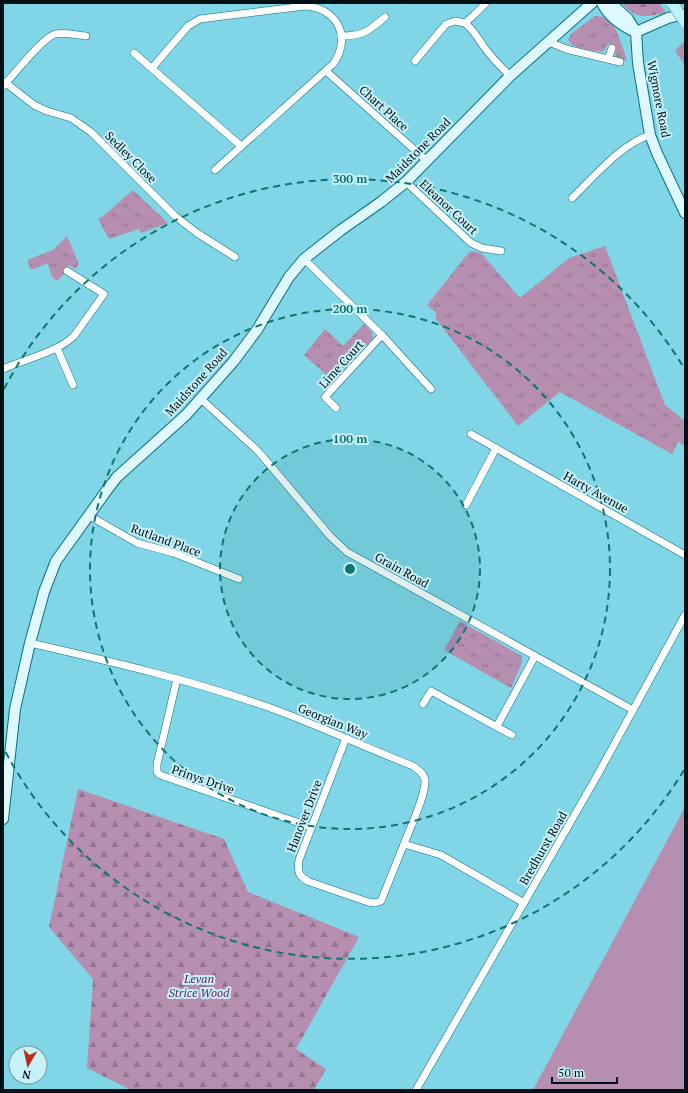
<svg xmlns="http://www.w3.org/2000/svg" width="688" height="1093" viewBox="0 0 688 1093" font-family="'PT Serif',serif">
<defs>
<pattern id="grass-tufts" width="24" height="20" patternUnits="userSpaceOnUse"><rect width="24" height="20" fill="#b58eb0"/><path d="M3 7l-1-3M5 7V3M7 7l1-3M15 17l-1-3M17 17v-4M19 17l1-3" fill="none" stroke="#91738e"/></pattern>
<pattern id="forest-firs" width="22" height="20" patternUnits="userSpaceOnUse"><rect width="22" height="20" fill="#b58eb0"/><path d="M5 1l3.5 6h-7zM16 11l3.5 6h-7z" fill="#91738e"/></pattern>
</defs>
<rect width="100%" height="100%" fill="#80d6e7"/>
<!-- grass -->
<g fill="url(#grass-tufts)">
<path d="M 595,16 L 606,17 C 618,28 622,46 627,61 L 618,58 L 615,55 L 616,46 L 608,44 L 604,51 C 599,53 577,48 572,45 C 570,43 570,42 568,40 L 571,34 Z"/>
<path d="M 133,190 L 168,223 L 141,233 L 139,229 L 109,239 L 98,219 L 103,216 Z"/>
<path d="M 67,236 L 79,264 L 75,269 L 68,265 L 67,271 L 57,281 L 52,277 L 48,264 L 46,264 L 31,270 L 27,260 L 53,250 Z"/>
<path d="M 605,246 L 665,405 L 685,421 L 685,446 L 678,442 L 672,454 L 560,392 L 518,426 L 436,319 L 436,313 L 427,305 L 470,251 L 481,253 L 520,298 L 569,258 Z"/>
<path d="M 364,324 L 372,332 L 373,338 L 332,380 L 304,355 L 325,329 L 343,346 Z"/>
<path d="M 460,621 L 522,656 L 522,663 L 511,688 L 444,650 Z"/>
</g>
<!-- forest -->
<g fill="url(#forest-firs)">
<path d="M 622,3 L 659,3 L 666,13 C 645,16 637,21 622,3 Z"/>
<path d="M 685,41 L 685,66 L 675,50 Z"/>
<path d="M 78,789 L 224,839 L 248,892 L 359,937 L 296,1049 L 326,1069 L 314,1090 L 131,1090 L 87,1068 L 93,979 L 49,927 Z"/>
</g>
<!-- park -->
<path fill="#b58eb0" d="M 685,807 L 685,1090 L 533,1090 Z"/>
<g fill="none" stroke-linecap="round" stroke-linejoin="round">
<defs>
<g id="street">
<path d="M 465,23 C 474,30 478,39 484,47 C 492,58 501,67 510,76"/>
<path d="M 341,36 C 363,36 369,31 385,17"/>
<path d="M 549,42 L 566,49 L 620,62"/>
<path d="M 134,53 L 241,146"/>
<path d="M 608,59 L 612,48"/>
<path d="M 415,61 L 446,24 L 455,21 L 465,23 L 474,15 L 486,3"/>
<path d="M 152,68 L 188,26 L 200,19 L 305,6 C 338,8 352,38 333,64 L 215,170"/>
<path d="M 326,71 L 427,161"/>
<path d="M 6,83 L 34,105 L 47,111 L 71,118 L 91,132 L 175,216 L 197,233 L 235,257"/>
<path d="M 3,86 C 14,75 42,38 55,34 C 65,32 76,35 86,36"/>
<path d="M 406,182 L 471,243 L 482,248 L 501,251"/>
<path d="M 572,198 C 595,176 621,144 650,135"/>
<path d="M 304,259 L 382,335 L 431,389"/>
<path d="M 57,348 L 73,385"/>
<path d="M 3,369 C 25,359 56,353 74,336 L 104,294 L 67,271"/>
<path d="M 201,399 L 258,451 L 330,536 L 347,552 L 633,710"/>
<path d="M 336,408 L 325,397 L 382,335"/>
<path d="M 471,434 L 685,555"/>
<path d="M 466,505 L 496,448"/>
<path d="M 88,515 L 137,543 L 174,553 L 239,579"/>
<path d="M 30,643 C 113,662 196,681 276,710 C 322,727 367,748 413,766 C 418,770 424,773 425,780 C 426,795 410,828 404,844 L 441,855 L 524,903"/>
<path d="M 177,679 L 157,764 L 157,772 L 160,775 L 311,827"/>
<path d="M 423,704 L 431,691 L 512,735"/>
<path d="M 497,726 L 535,656"/>
<path d="M 346,738 L 299,860 C 297,872 299,877 310,882 L 368,902 L 375,903 L 381,901 L 404,844"/>
<path d="M 416,1090 L 597,776 L 685,615"/>
</g>
<g id="secondary">
<path d="M 602,3 C 609,17 622,26 636,32"/>
<path d="M 611,3 L 628,19 L 636,32 L 638,63 L 650,135 L 657,153 L 685,213"/>
<path d="M 636,32 L 668,18 L 685,14"/>
<path d="M 3,819 L 15,709 L 30,643 L 44,592 L 56,561 L 107,490 L 117,477 L 186,415 L 233,362 L 257,330 L 289,277 L 304,259 L 341,230 L 381,202 L 406,182 L 510,76 L 592,3"/>
</g>
</defs>
<!-- street casing -->
<use href="#street" stroke="#067281" stroke-width="8"/>
<!-- secondary casing -->
<use href="#secondary" stroke="#067281" stroke-width="12"/>
<!-- street -->
<use href="#street" stroke="#fff" stroke-width="7"/>
<!-- secondary -->
<use href="#secondary" stroke="#def8fd" stroke-width="10"/>
<defs>
<path id="primary-bridge" d="M 672,3 L 685,22"/>
</defs>
<!-- primary-bridge casing -->
<use href="#primary-bridge" stroke="#5f9ca8" stroke-width="12" stroke-linecap="butt"/>
<!-- primary-bridge -->
<use href="#primary-bridge" stroke="#bef1fa" stroke-width="11"/>
</g>
<!-- distance rings -->
<circle cx="350" cy="569" r="130" fill="#0f766e" fill-opacity=".12"/>
<g fill="none" stroke="#0f766e" stroke-width="2" stroke-dasharray="7 5">
<circle cx="350" cy="569" r="130"/>
<circle cx="350" cy="569" r="260"/>
<path d="M684 770A390 390 0 0 1 4 749M4 389A390 390 0 0 1 684 368"/>
</g>
<g text-anchor="middle" dominant-baseline="central" stroke-width="4" stroke-linejoin="round" paint-order="stroke">
<!-- street labels -->
<g font-size="12" fill="#001115" stroke="#c7f0f8">
<text transform="translate(659 99) rotate(79)">Wigmore Road</text>
<text transform="translate(384 108) rotate(42)">Chart Place</text>
<text transform="translate(418 150) rotate(-45)">Maidstone Road</text>
<text transform="translate(131 157) rotate(45)">Sedley Close</text>
<text transform="translate(449 207) rotate(43)">Eleanor Court</text>
<text transform="translate(341 364) rotate(-48)">Lime Court</text>
<text transform="translate(196 382) rotate(-48)">Maidstone Road</text>
<text transform="translate(596 492) rotate(29)">Harty Avenue</text>
<text transform="translate(166 540) rotate(20)">Rutland Place</text>
<text transform="translate(402 570) rotate(29)">Grain Road</text>
<text transform="translate(333 721) rotate(22)">Georgian Way</text>
<text transform="translate(203 779) rotate(19)">Prinys Drive</text>
<text transform="translate(304 816) rotate(-69)">Hanover Drive</text>
<text transform="translate(543 848) rotate(-60)">Bredhurst Road</text>
</g>
<!-- park labels -->
<g font-size="12" font-style="italic" fill="#631e5e" stroke="#c7f0f8">
<text x="199" y="978">Levan<tspan x="199" dy="14">Strice Wood</tspan></text>
</g>
</g>
<circle cx="350" cy="569" r="6" fill="#0f766e" stroke="#c7f0f8" stroke-width="2"/>
<g font-size="12" text-anchor="middle" font-weight="bold" fill="#0f766e" stroke="#c7f0f8" stroke-width="4" stroke-linejoin="round" paint-order="stroke">
<text x="350" y="183">300 m</text>
<text x="350" y="313">200 m</text>
<text x="350" y="443">100 m</text>
</g>
<!-- border -->
<rect width="688" height="1093" fill="none" stroke="#001115" stroke-width="8"/>
<!-- north arrow -->
<g transform="translate(28 1065) rotate(189)"><circle r="19" fill="#c7f0f8" stroke="#77979d"/>
<path d="M0-3L7 15L0 10L-7 15Z" fill="#b82b19"/>
<text y="-6" font-size="11" font-weight="bold" text-anchor="middle" fill="#001115">N</text>
</g>
<!-- scale -->
<path d="M552 1077v6h65v-6" fill="none" stroke="#001115" stroke-width="2"/>
<text x="558" y="1077" font-size="12" fill="#001115" stroke="#c7f0f8" stroke-width="3" paint-order="stroke">50 m</text>
</svg>
